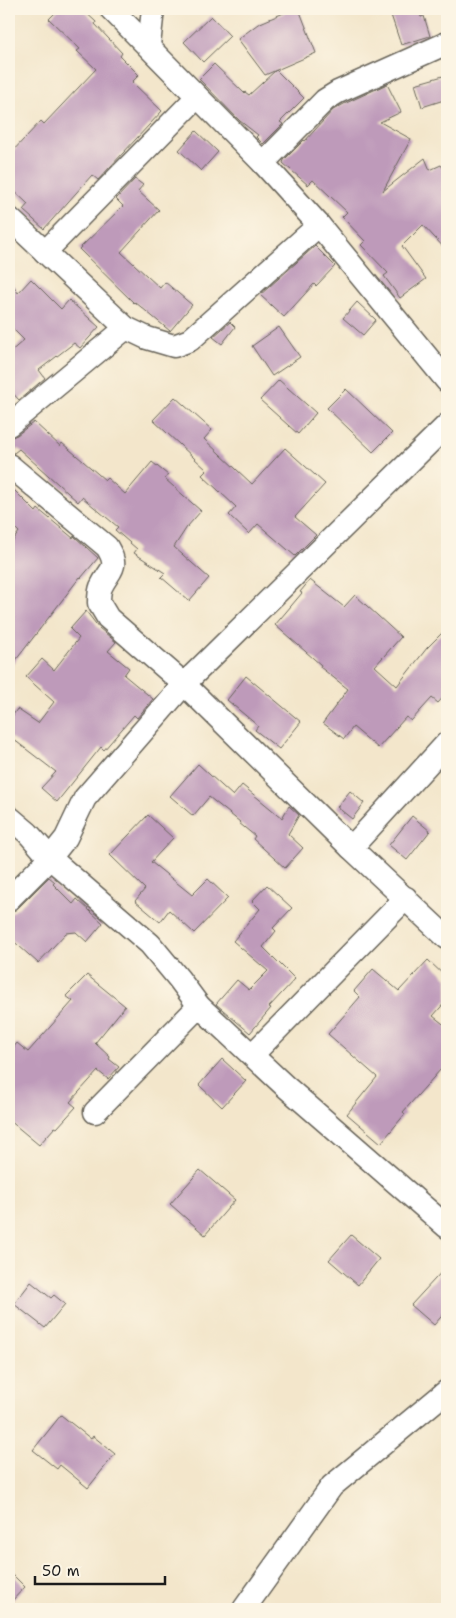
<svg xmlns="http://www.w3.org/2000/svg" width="456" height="1618" viewBox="0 0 456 1618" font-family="'Shantell Sans',sans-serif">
<rect width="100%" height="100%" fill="#fcf5e5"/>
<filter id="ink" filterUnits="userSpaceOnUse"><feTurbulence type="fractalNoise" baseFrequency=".02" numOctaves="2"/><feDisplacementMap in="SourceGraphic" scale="10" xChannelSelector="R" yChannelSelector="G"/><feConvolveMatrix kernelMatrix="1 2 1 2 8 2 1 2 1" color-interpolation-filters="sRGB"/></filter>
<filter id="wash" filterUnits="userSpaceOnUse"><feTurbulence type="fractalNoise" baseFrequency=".0096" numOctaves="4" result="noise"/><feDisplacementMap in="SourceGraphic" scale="20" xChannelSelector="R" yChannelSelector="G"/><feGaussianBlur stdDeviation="1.12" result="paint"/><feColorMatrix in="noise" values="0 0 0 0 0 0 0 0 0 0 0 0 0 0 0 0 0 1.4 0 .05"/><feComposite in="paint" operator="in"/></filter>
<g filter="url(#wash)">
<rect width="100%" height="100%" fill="#f3e6cb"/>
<g id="blocks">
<!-- building -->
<g fill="#be9aba">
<path d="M 59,9 L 82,9 L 96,22 L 95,24 L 122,53 L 120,56 L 139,75 L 132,82 L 162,111 L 98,180 L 92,175 L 44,229 L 23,210 L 28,204 L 9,186 L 9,155 L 41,121 L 44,124 L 96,69 L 77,51 L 80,49 L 49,19 Z"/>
<path d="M 293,9 L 299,9 L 316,53 L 265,75 L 238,39 L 258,24 Z"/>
<path d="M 389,9 L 418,9 L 421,17 L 424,16 L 430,36 L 401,45 Z"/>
<path d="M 211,16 L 230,36 L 203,62 L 184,42 Z"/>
<path d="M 214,64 L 244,93 L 245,92 L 249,95 L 276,70 L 304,98 L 280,122 L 283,124 L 263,144 L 256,137 L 258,135 L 240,121 L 199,79 Z"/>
<path d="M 443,76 L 447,91 L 447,99 L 422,107 L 415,84 Z"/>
<path d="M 387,84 L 401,112 L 380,122 L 411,139 L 383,191 L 425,158 L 430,170 L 441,165 L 447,173 L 447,251 L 423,225 L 402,246 L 426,279 L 400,298 L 384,276 L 388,273 L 361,245 L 365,241 L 342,217 L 347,212 L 313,180 L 308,185 L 283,163 L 284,160 L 304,140 L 305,141 L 333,110 L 344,104 Z"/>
<path d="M 196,131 L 218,152 L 201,171 L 179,150 Z"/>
<path d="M 135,179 L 143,185 L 138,191 L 159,210 L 121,252 L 160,288 L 165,282 L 192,305 L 170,331 L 135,302 L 134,303 L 79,249 L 123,206 L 116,199 Z"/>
<path d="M 315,246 L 335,266 L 316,286 L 314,284 L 284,317 L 260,295 Z"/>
<path d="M 9,278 L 18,293 L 31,279 L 61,309 L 69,300 L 99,327 L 80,348 L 74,343 L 39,370 L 45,378 L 19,400 L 9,389 L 9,353 L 24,340 L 9,325 Z"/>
<path d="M 357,302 L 376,320 L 363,335 L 343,318 Z"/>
<path d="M 230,322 L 235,327 L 222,344 L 213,337 Z"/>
<path d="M 279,327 L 300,357 L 272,376 L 252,346 Z"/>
<path d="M 279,380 L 316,413 L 298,434 L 260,400 Z"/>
<path d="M 346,389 L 392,433 L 373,452 L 327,408 Z"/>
<path d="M 175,397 L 212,430 L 204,439 L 252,484 L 285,448 L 325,484 L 295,517 L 316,535 L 295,556 L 258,524 L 249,534 L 229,515 L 236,507 L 202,475 L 207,470 L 153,420 Z"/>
<path d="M 34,422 L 60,446 L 62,443 L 105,480 L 107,478 L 125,494 L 152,462 L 168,475 L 165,479 L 201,511 L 187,527 L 174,547 L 209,578 L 189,601 L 161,577 L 165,573 L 134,553 L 137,549 L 115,530 L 118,527 L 82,497 L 78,502 L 19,449 L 14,453 L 9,452 L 9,438 L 17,435 Z"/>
<path d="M 9,485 L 36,512 L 38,509 L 73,538 L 74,536 L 98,558 L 81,578 L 80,577 L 9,669 L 9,546 L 19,532 L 9,522 Z"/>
<path d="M 310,580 L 344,607 L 355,595 L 401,637 L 375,666 L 397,686 L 427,648 L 447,628 L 447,693 L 438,703 L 432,698 L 411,721 L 406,717 L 378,748 L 353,727 L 344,739 L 323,723 L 348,689 L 320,667 L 321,665 L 275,625 L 302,593 L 300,592 Z"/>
<path d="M 86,611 L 99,628 L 116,642 L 108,651 L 129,668 L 124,675 L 153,699 L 137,718 L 134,715 L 104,750 L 101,747 L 57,802 L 41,788 L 56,772 L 9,736 L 9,721 L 17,709 L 38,723 L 54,702 L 26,677 L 42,659 L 54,670 L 79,638 L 70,629 Z"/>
<path d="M 246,676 L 301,722 L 279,749 L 255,730 L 258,726 L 227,700 Z"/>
<path d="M 198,764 L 233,796 L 242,785 L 282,818 L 289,806 L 299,815 L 288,834 L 303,848 L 285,868 L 253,839 L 255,836 L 239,823 L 240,822 L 209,797 L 193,816 L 170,796 Z"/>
<path d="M 350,791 L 364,803 L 352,819 L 337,807 Z"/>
<path d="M 148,815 L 173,838 L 151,862 L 192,895 L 208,879 L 228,898 L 194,933 L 169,910 L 160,922 L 135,901 L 145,889 L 110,855 Z"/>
<path d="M 412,816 L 430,831 L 407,860 L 389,845 Z"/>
<path d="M 49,877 L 55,882 L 53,884 L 73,904 L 77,899 L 103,923 L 87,942 L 76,932 L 66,933 L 38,963 L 9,937 L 9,915 L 18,908 Z"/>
<path d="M 267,885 L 292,908 L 273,928 L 276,931 L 263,947 L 295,979 L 269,1007 L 271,1008 L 250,1033 L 216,1004 L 237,980 L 249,990 L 268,971 L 233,941 L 260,909 L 252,901 Z"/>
<path d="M 428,960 L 447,978 L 447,1000 L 433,1016 L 447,1027 L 447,1074 L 441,1069 L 403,1112 L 405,1114 L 381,1143 L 347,1114 L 377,1077 L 328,1034 L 360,997 L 354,991 L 373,969 L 399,991 Z"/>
<path d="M 87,975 L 125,1006 L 95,1043 L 110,1057 L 109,1059 L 119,1067 L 108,1079 L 98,1071 L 70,1102 L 76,1107 L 57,1128 L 55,1127 L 39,1145 L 9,1120 L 9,1053 L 17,1043 L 28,1052 L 73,1001 L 66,996 Z"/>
<path d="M 222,1059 L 246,1081 L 222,1107 L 199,1085 Z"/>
<path d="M 200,1170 L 235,1200 L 205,1235 L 170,1204 Z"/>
<path d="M 351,1235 L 379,1259 L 358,1285 L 329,1260 Z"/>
<path d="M 447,1266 L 447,1310 L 434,1325 L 411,1305 Z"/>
<path d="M 31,1282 L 51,1298 L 54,1295 L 65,1304 L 45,1328 L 14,1304 Z"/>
<path d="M 61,1415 L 91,1439 L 93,1436 L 115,1454 L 88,1488 L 60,1465 L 57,1469 L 33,1450 Z"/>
<path d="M 9,1571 L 25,1587 L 9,1604 Z"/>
</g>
</g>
</g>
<g filter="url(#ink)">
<use href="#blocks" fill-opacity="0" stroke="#676359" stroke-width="1"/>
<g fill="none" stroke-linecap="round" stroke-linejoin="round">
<defs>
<g id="minor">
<path d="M 111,9 L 263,163 L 319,225 L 447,381"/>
<path d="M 149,45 L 153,9"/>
<path d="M 263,163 L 325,100 L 338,92 L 447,43"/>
<path d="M 9,218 L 126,328"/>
<path d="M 45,252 L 197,97"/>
<path d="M 9,425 L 126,328 L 147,338 L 174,346 L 190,340 L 319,225"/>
<path d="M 9,465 L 107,547 C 120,569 110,568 101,587 C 99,592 99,598 99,603 L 108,618 L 184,684 L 351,848 L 447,938"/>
<path d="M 9,817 L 28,833 L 50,858 L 150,944 L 179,979 L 199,1006 L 285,1086 L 447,1227"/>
<path d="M 351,848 L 447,743"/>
<path d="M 9,899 L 50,858 L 66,838 L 85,798 L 184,684 L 447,425"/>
<path d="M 252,1055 L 406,898"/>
<path d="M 95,1112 L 199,1006"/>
<path d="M 244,1609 L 332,1486 L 447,1391"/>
</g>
</defs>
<!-- minor casing -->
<use href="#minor" stroke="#676359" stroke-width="25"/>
<!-- minor -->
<use href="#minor" stroke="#fff" stroke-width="22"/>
</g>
</g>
<!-- margin -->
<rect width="456" height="1618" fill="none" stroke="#fcf5e5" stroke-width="30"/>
<!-- scale -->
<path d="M35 1576v8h130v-8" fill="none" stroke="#1c1c1c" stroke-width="2.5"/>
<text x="42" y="1576" font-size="15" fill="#1c1c1c" stroke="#fcf5e5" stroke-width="4" paint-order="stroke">50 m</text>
</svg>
